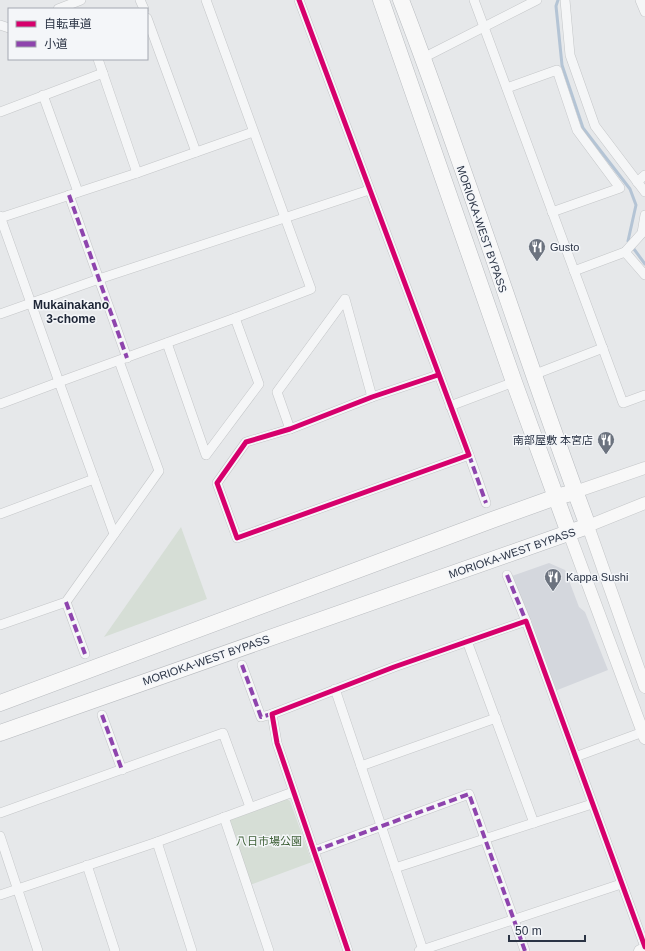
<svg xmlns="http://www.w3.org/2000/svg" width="645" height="951" viewBox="0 0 645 951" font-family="Helvetica,'Noto Sans JP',sans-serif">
<rect width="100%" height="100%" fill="#e6e8ea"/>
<!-- built -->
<path fill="#d4d7dd" d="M 549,563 L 565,570 L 579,607 L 585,612 L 608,670 L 555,691 L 512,576 Z"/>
<!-- green -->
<g fill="#d6ded6">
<path d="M 181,527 L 207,599 L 104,637 Z"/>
<path d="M 285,798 L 290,801 L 312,862 L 250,885 L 229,819 Z"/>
</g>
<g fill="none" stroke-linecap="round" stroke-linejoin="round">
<!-- stream -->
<path stroke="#b4c4d5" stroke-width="3" d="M 558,0 L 556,6 L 562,65 L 583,128 L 630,189 L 636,205 L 628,241 L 645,264"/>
<defs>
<g id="street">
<path d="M 140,0 L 144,9"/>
<path d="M 299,0 L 469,455 L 237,538 L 217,483 L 246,442 L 290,429 L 372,397 L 438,375"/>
<path d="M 474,0 L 623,403 L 645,395"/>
<path d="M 565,0 L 570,55 L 595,126 L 645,192"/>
<path d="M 640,0 L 645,12"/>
<path d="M 58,9 L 81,0"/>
<path d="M 147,18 L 196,152"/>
<path d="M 0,25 L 9,28"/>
<path d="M 423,58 L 537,0"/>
<path d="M 98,59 L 137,173"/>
<path d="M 507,88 L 557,70 L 577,130 L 620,188 L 552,212"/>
<path d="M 43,95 L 78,192"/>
<path d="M 0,112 L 103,73"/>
<path d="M 637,182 L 645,175"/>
<path d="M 69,195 L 127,358"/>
<path d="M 0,216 L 59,382 L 235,318 L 311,289 L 206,0"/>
<path d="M 0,218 L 137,173 L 253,132"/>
<path d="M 625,252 L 642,233 L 645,215"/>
<path d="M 574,271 L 625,252 L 645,275"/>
<path d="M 0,314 L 99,279 L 369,190"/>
<path d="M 167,343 L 206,455 L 259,384 L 235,318"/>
<path d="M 533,375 L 603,348"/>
<path d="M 0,404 L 59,382 L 114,534"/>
<path d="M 450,406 L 514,382"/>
<path d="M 290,429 L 277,392 L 345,299 L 372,397"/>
<path d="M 469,455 L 486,503"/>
<path d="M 0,514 L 94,479"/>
<path d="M 507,575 L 526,621"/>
<path d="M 66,602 L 85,654"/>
<path d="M 0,625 L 66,602 L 159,471 L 119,361"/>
<path d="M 467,641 L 534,823"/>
<path d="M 242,665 L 261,717 L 272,714"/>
<path d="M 335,689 L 423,950"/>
<path d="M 102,715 L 122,770"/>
<path d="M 575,757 L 643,732"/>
<path d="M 361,766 L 496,718"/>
<path d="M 0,813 L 223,733 L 250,807"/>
<path d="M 224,817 L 269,951"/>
<path d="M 0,836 L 38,951"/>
<path d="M 157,842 L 192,951"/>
<path d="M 314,851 L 469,794 L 525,951"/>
<path d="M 87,865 L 115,951"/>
<path d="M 395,868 L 592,804"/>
<path d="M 0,895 L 157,842 L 293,792"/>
<path d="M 348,951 L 277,743 L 272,714 L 394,667 L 526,621 L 645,947"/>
<path d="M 419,951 L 621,884"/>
</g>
<g id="secondary">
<path d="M 575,492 L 645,468"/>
<path d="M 645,503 L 588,526 L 645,687"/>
<path d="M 569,533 L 645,738"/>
<path d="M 640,951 L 645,949"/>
</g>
<g id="highway">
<path d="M 381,0 L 514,382 L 569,533"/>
<path d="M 0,703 L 492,520 L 556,497 L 575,492"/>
<path d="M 0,733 L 588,526 C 523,352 468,174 401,0"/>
</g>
</defs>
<!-- street casing -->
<use href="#street" stroke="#c4c6c8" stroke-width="10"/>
<!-- secondary casing -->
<use href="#secondary" stroke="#c4c6c8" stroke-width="13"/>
<!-- highway casing -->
<use href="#highway" stroke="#b8bbbf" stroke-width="17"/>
<!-- street -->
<use href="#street" stroke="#f5f6f7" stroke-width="9"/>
<!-- secondary -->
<use href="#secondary" stroke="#f8f8f8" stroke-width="12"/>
<!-- highway -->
<use href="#highway" stroke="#f8f8f8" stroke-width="16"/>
<!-- quiet -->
<g stroke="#8e44ad" stroke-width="4" stroke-dasharray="8 4" stroke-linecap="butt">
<path d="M 69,195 L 127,358"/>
<path d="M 469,455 L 486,503"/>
<path d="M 507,575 L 526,621"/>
<path d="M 66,602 L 85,654"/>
<path d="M 242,665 L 261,717 L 272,714"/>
<path d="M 102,715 L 122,770"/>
<path d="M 314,851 L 469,794 L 525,951"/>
</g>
<defs>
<g id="cycleway">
<path d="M 299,0 L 469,455 L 237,538 L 217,483 L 246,442 L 290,429 L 372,397 L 438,375"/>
<path d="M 348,951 L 277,743 L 272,714 L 394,667 L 526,621 L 645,947"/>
</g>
</defs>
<!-- cycleway casing -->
<use href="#cycleway" stroke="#f4f6f9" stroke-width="8"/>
<!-- cycleway -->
<use href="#cycleway" stroke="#d6006c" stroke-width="5"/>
</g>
<!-- icons -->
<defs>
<symbol id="restaurant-pin" viewBox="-11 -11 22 30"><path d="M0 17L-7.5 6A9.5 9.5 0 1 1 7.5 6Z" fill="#6c737f" stroke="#f4f6f9"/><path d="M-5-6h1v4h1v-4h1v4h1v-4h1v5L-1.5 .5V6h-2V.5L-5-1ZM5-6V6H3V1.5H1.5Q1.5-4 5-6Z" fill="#fff"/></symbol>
</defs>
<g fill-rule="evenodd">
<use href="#restaurant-pin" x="527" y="237" width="20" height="27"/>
<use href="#restaurant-pin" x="596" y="430" width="20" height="27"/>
<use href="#restaurant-pin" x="543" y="567" width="20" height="27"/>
</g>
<g text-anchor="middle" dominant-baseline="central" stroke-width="3" stroke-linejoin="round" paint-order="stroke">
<!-- street labels -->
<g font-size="11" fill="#2b3445" stroke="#f4f6f9">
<text transform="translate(482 229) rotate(71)">MORIOKA-WEST BYPASS</text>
<text transform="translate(512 553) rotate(-19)">MORIOKA-WEST BYPASS</text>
<text transform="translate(206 660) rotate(-19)">MORIOKA-WEST BYPASS</text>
</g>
<!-- poi labels -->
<g font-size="11" fill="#2b3445" stroke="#f4f6f9" text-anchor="start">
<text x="550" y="247">Gusto</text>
<text x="593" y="440" text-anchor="end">南部屋敷 本宮店</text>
<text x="566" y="577">Kappa Sushi</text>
</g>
<!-- park labels -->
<g font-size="11" fill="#3f6138" stroke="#f4f6f9">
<text x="269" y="841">八日市場公園</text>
</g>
<!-- neighbourhood labels -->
<g font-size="12" font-weight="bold" fill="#1d2536" stroke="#f4f6f9">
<text x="71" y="305">Mukainakano<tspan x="71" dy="14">3-chome</tspan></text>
</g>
</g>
<!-- legend -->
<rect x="8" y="8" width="140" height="52" fill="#f4f6f9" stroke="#a4a8b1"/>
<rect x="16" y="21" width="20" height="6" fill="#d6006c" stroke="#a4a8b1"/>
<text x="44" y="28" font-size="12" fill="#2b3445">自転車道</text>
<rect x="16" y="41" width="20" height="6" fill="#8e44ad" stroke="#a4a8b1"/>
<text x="44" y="48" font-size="12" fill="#2b3445">小道</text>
<!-- scale -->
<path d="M509 935v6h76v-6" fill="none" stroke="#2b3445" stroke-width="2"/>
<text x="515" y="935" font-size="12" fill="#2b3445" stroke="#f4f6f9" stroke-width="3" paint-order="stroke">50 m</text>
</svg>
